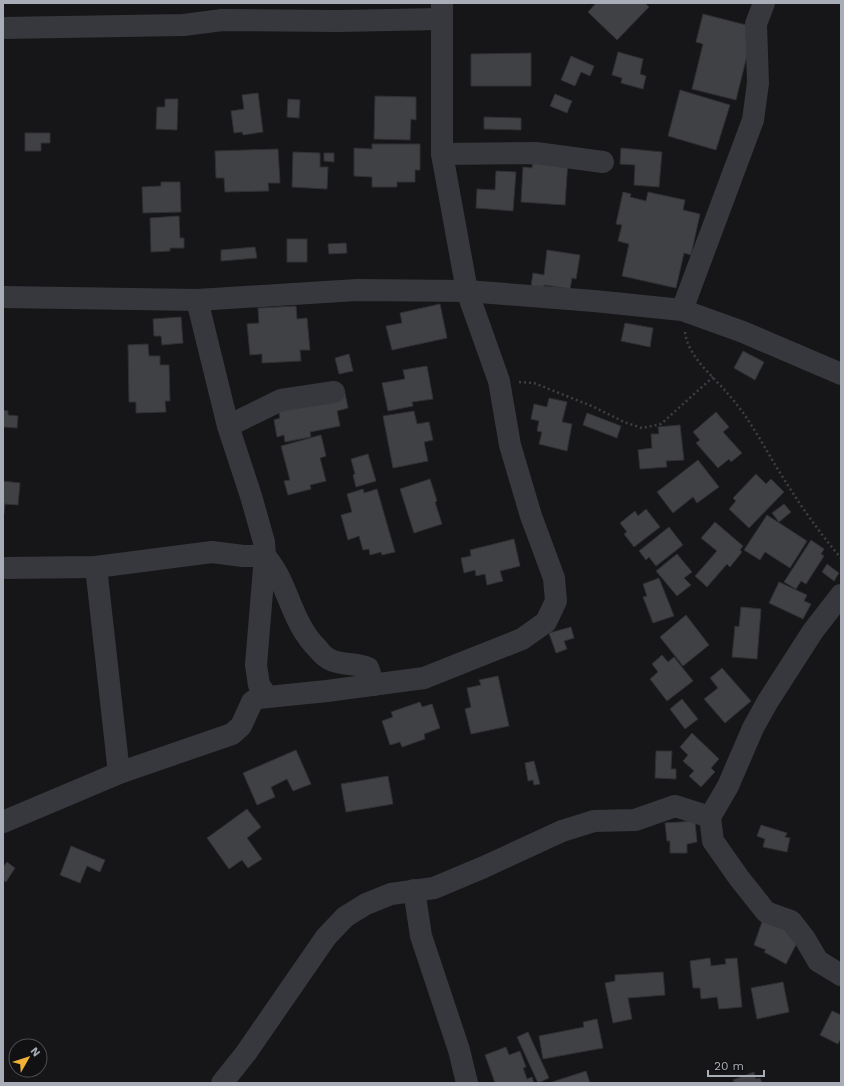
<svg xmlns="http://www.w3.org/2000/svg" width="844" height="1086" viewBox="0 0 844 1086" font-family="'Work Sans',sans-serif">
<rect width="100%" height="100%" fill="#161618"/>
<!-- building -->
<g fill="#404145" stroke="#303034">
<path d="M 596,3 L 645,3 L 649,7 L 617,40 L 588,12 Z"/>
<path d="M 703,14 L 754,27 L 736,100 L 692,89 L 703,44 L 696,42 Z"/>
<path d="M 618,52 L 643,59 L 640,74 L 646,76 L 643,89 L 621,83 L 622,78 L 612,75 Z"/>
<path d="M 531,53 L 531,86 L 471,86 L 471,54 Z"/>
<path d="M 571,56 L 594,66 L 590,76 L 581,72 L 575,86 L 561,80 Z"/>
<path d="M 680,90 L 730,105 L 716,150 L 668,136 Z"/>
<path d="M 258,93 L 263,132 L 243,135 L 242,132 L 234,133 L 231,111 L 244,109 L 242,95 Z"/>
<path d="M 555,94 L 572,101 L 567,113 L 550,106 Z"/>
<path d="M 375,96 L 416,97 L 416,120 L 411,119 L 410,140 L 374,139 Z"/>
<path d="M 165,99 L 178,99 L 177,130 L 156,129 L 157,107 L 165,107 Z"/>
<path d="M 288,99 L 300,100 L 299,118 L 287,117 Z"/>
<path d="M 484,117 L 521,118 L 521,130 L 484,129 Z"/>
<path d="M 25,133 L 50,133 L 50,143 L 41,143 L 41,151 L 25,151 Z"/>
<path d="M 372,144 L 420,144 L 420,170 L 415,170 L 415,182 L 397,182 L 397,187 L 372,187 L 372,177 L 354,176 L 354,148 L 372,149 Z"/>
<path d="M 621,148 L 662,152 L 659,187 L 634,185 L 635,165 L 620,164 Z"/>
<path d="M 278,149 L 280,183 L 268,183 L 269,191 L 225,192 L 224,178 L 216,178 L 215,151 Z"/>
<path d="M 293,152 L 320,153 L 320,167 L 328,167 L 327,189 L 292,187 Z"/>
<path d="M 324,153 L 334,153 L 334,162 L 324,161 Z"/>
<path d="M 533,158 L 568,160 L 565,205 L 521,202 L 523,167 L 532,168 Z"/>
<path d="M 496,171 L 516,172 L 513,211 L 476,208 L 477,189 L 495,190 Z"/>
<path d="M 161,182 L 180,182 L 181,212 L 143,213 L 142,187 L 161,186 Z"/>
<path d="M 623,192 L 631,194 L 630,197 L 646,201 L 648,192 L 685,200 L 683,210 L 700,214 L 691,255 L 684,253 L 676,288 L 622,276 L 629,244 L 618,241 L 622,225 L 616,224 Z"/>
<path d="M 179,216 L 180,238 L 184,238 L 184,248 L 170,248 L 170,251 L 151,252 L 150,218 Z"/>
<rect x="287" y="239" width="20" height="23"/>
<path d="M 346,243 L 347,253 L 329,254 L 328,244 Z"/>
<path d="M 255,247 L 257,258 L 221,261 L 221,250 Z"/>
<path d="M 547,250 L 580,255 L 576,279 L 572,278 L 570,289 L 544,285 L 542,295 L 530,293 L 533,273 L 544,275 Z"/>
<path d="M 440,304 L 447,338 L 392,350 L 386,326 L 402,323 L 400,313 Z"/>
<path d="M 296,306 L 297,319 L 307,318 L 310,350 L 300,350 L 301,361 L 262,363 L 262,354 L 250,355 L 247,324 L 259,323 L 258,308 Z"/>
<path d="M 181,317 L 183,343 L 162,345 L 161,336 L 154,336 L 153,319 Z"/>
<path d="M 625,323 L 653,328 L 650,347 L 621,341 Z"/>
<path d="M 148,344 L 149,356 L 160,356 L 160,365 L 169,365 L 170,401 L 165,401 L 166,412 L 136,413 L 136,402 L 129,402 L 128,345 Z"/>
<path d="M 743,351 L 764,362 L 755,380 L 734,368 Z"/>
<path d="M 349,354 L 353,371 L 339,374 L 335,358 Z"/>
<path d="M 427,366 L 433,399 L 412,402 L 413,406 L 388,411 L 382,383 L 405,379 L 403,370 Z"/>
<path d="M 345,393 L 348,408 L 337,411 L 340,426 L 310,432 L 311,437 L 285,442 L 284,435 L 277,437 L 274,420 L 280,418 L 278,407 Z"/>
<path d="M 549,398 L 567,402 L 562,422 L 572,424 L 567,451 L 539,444 L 542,432 L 537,431 L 539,421 L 531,419 L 534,404 L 547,407 Z"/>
<path d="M 3,410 L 8,411 L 8,415 L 18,416 L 17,428 L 3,427 Z"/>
<path d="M 414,411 L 417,424 L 429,422 L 433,440 L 424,442 L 428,461 L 393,468 L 383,416 Z"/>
<path d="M 716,412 L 729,427 L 723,432 L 742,453 L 731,462 L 729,459 L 718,468 L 696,443 L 700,440 L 693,432 Z"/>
<path d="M 587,413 L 621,426 L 617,438 L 583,425 Z"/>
<path d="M 680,425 L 684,460 L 666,461 L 667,467 L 640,469 L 638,450 L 652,448 L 651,434 L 659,434 L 658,427 Z"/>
<path d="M 321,435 L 326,456 L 320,458 L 326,481 L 310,485 L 311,489 L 288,495 L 284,481 L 290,480 L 281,446 Z"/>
<path d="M 368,454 L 376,481 L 356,487 L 353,475 L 355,474 L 351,459 Z"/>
<path d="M 698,460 L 719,487 L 697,503 L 693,497 L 673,513 L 657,492 Z"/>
<path d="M 756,474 L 766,484 L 771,479 L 784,492 L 749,528 L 729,509 L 736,501 L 733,498 Z"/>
<path d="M 430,479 L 437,501 L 435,502 L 442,524 L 414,533 L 400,489 Z"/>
<path d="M 3,481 L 20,483 L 18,505 L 5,504 L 4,514 L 3,513 Z"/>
<path d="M 363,489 L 364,493 L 377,489 L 395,552 L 382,555 L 381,552 L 370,555 L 369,549 L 363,550 L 359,536 L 348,540 L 341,515 L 352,512 L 347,494 Z"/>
<path d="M 784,504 L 791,512 L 779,522 L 772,513 Z"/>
<path d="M 646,509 L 660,527 L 634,547 L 624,534 L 627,532 L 620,523 L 635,511 L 638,516 Z"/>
<path d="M 767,515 L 807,541 L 790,568 L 765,552 L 760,560 L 744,550 Z"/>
<path d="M 715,522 L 743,546 L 740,550 L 742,552 L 730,567 L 727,564 L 707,587 L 695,576 L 717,551 L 701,538 Z"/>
<path d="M 669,527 L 683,545 L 656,566 L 649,557 L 646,560 L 639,551 Z"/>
<path d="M 514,539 L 520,566 L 500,571 L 503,581 L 487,585 L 485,574 L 476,576 L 475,570 L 464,573 L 461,558 L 471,556 L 470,550 Z"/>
<path d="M 811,540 L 824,549 L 821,554 L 824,556 L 806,584 L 801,581 L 796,589 L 784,582 Z"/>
<path d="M 677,554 L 692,572 L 684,578 L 691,585 L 677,596 L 656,571 Z"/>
<path d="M 827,564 L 839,573 L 834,581 L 822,572 Z"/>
<path d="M 659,578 L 674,616 L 653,623 L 643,597 L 647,596 L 643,584 Z"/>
<path d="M 779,582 L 807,595 L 804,601 L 811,604 L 803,619 L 769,603 Z"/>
<path d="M 741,607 L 761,609 L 757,659 L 732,657 L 735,626 L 739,627 Z"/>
<path d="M 686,615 L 709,645 L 683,666 L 660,637 Z"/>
<path d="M 571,627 L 574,638 L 564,641 L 567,649 L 556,653 L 549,633 Z"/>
<path d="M 662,655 L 668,662 L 674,657 L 693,681 L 667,701 L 650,679 L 658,672 L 652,664 Z"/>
<path d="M 722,668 L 751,701 L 725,723 L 704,699 L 718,688 L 710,678 Z"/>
<path d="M 498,676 L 509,726 L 471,734 L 465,709 L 471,707 L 467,688 L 481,685 L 479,680 Z"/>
<path d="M 682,699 L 698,719 L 685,729 L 670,709 Z"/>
<path d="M 420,702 L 422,707 L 432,704 L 440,728 L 424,734 L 425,739 L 402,747 L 400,742 L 390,745 L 382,721 L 393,717 L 391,712 Z"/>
<path d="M 692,733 L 719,759 L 711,768 L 715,772 L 701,787 L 689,776 L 694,771 L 683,761 L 688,755 L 680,747 Z"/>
<path d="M 296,750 L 311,784 L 293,791 L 287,779 L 271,787 L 275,797 L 257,805 L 243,773 Z"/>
<path d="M 656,751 L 672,751 L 671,769 L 676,769 L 676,779 L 655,778 Z"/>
<path d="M 534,761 L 540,784 L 534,785 L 533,780 L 528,781 L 525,763 Z"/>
<path d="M 388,776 L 393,804 L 346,812 L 341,784 Z"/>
<path d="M 247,809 L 261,827 L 247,838 L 262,859 L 248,868 L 242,860 L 229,869 L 207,838 Z"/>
<path d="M 695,821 L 697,842 L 687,844 L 687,853 L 670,853 L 670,841 L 667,841 L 665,823 Z"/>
<path d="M 761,825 L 787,833 L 785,837 L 790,838 L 787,852 L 763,847 L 765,839 L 757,836 Z"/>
<path d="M 71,846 L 105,860 L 100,872 L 87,866 L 80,883 L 60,875 Z"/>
<path d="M 7,862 L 15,868 L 6,882 L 3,880 L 3,867 Z"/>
<path d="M 763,919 L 793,930 L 799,939 L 786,964 L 764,952 L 766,950 L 754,945 Z"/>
<path d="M 710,958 L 711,966 L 726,964 L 725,959 L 737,958 L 742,1007 L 719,1009 L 717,997 L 701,999 L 700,988 L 693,988 L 690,961 Z"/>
<path d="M 663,972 L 665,995 L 628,998 L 632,1019 L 613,1023 L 605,983 L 615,981 L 615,975 Z"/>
<path d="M 783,982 L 789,1012 L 757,1019 L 751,988 Z"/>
<path d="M 832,1011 L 841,1015 L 841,1038 L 838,1044 L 820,1035 Z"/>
<path d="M 597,1019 L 603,1048 L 543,1059 L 539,1036 L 584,1027 L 583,1022 Z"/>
<path d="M 528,1032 L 549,1078 L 538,1083 L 517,1037 Z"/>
<path d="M 506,1047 L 509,1055 L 520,1051 L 526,1067 L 523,1068 L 527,1079 L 532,1077 L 534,1083 L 495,1083 L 485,1055 Z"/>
<path d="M 586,1071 L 590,1083 L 549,1083 Z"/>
<path d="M 754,1072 L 756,1079 L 760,1078 L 762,1083 L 735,1083 L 733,1080 Z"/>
</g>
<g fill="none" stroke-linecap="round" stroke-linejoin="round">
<!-- path -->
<g stroke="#3d3f44" stroke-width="2.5" stroke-dasharray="2 3" stroke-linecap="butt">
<path d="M 685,332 C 688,357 713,376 728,394 C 748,416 762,443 777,468 C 796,499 817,530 841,558"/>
<path d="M 519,382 L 534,383 L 594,407 L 624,422 L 642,428 L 661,424 L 713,377"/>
</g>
<!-- minor -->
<g stroke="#37383d" stroke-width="22">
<path d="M 3,28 L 184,25 L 222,20 L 338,21 L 441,19"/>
<path d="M 442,154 L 536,153 L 603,162"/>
<path d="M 3,297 L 197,300 L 357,290 L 467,291 L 594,301 L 682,310 L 743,332 L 841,374"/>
<path d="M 682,310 L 753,120 L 758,83 L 756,24 L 764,3"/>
<path d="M 228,426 L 281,400 L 334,392"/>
<path d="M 96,567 L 119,773"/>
<path d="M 3,568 L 96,567 L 212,552 L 243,556 L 265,556 L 264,542 L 251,496 L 228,426 L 197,300"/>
<path d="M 267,696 L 259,685 L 256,665 L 265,556 C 289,583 290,622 318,649 C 321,653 325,657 329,659 C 341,666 355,662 368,668 L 374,685"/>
<path d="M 710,817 L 728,786 L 753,728 L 768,701 L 813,631 L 841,595"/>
<path d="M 3,822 L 119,773 L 232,734 L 241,726 L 252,702 L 258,698 L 327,691 L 424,678 L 522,639 L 546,622 L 556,601 L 554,578 L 531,516 L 510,445 L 499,381 L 467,291 L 442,154 L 442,3"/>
<path d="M 414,890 L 421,936 L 459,1050 L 467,1083"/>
<path d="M 222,1083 L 246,1053 L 326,937 L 345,917 L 366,904 L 391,894 L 434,888 L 484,867 L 562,831 L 594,821 L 635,820 L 675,806 L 710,817 L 713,841 L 739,878 L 766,912 L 791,921 L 805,939 L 818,961 L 841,975"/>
</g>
</g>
<!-- border -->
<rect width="844" height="1086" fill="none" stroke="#a8adb8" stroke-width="8"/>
<!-- north arrow -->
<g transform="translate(28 1058) rotate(51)"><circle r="19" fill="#111113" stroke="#4d4f55"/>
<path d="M0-3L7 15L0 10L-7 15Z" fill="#f2b134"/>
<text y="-6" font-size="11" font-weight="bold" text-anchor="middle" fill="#a8adb8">N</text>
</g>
<!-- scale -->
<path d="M708 1070v6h56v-6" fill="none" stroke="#a8adb8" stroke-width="2"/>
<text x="714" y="1070" font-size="12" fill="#a8adb8" stroke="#111113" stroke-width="3" paint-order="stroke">20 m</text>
</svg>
